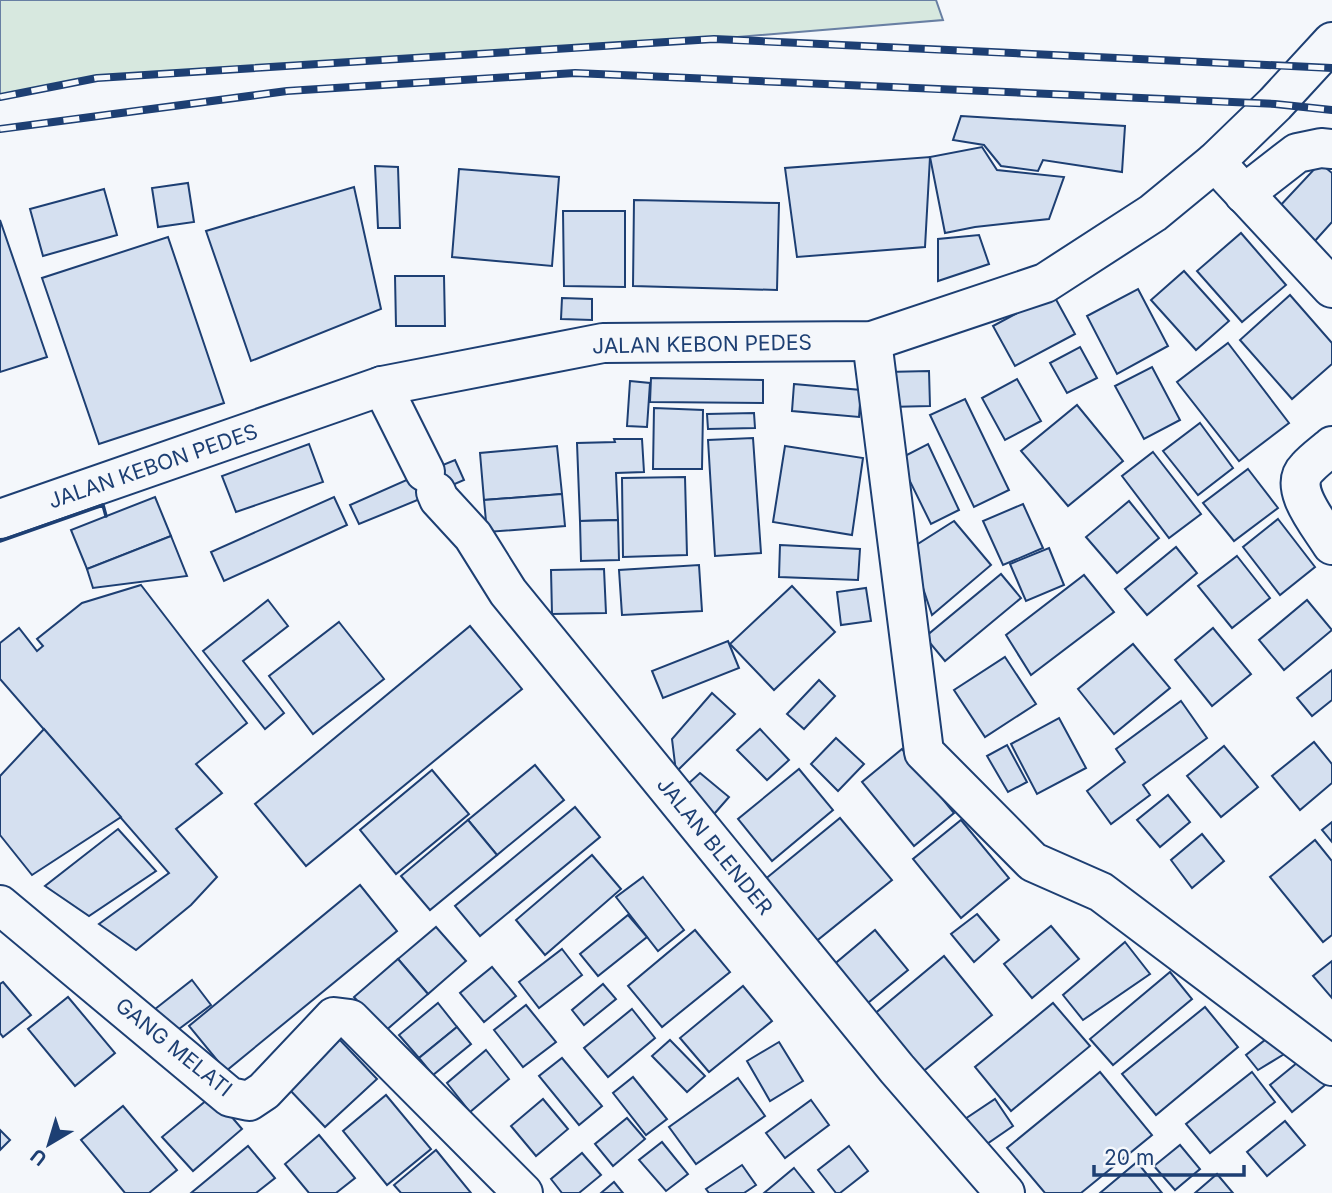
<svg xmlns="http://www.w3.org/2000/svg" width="1332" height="1193" viewBox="0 0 1332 1193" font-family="Inter,sans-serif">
<rect width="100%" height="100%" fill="#f4f7fb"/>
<!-- green -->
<path fill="#d7e8df" stroke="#687fa3" stroke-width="2" d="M 0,0 L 936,0 L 943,20 L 714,39 L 97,78 L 0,97 Z"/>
<!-- building -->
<g fill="#d5e0f0" stroke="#1d3f73" stroke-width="2">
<path d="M 961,116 L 1125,126 L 1122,172 L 1043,160 L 1038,171 L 1001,166 L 984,145 L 953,140 Z"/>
<path d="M 982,147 L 997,170 L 1064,177 L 1049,219 L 975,227 L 945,233 L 930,157 Z"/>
<path d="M 930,157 L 925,247 L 797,257 L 785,168 Z"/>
<path d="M 1320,163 L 1332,173 L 1332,222 L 1314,242 L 1278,208 Z"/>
<path d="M 375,166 L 398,167 L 400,228 L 378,228 Z"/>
<path d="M 459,169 L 559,177 L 552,266 L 452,257 Z"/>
<path d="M 188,183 L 194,222 L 158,227 L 152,188 Z"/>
<path d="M 354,187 L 381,309 L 251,361 L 206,231 Z"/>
<path d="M 104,189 L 117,235 L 43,256 L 30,209 Z"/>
<path d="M 634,200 L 779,203 L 777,290 L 633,286 Z"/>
<path d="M 563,211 L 625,211 L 625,287 L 564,286 Z"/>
<path d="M 0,220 L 47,357 L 0,372 Z"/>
<path d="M 1241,233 L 1286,285 L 1242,322 L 1197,271 Z"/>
<path d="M 979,235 L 989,264 L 938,281 L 938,239 Z"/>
<path d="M 168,237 L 224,403 L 99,444 L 42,278 Z"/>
<path d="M 1184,271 L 1229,321 L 1196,350 L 1151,300 Z"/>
<path d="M 395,276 L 444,276 L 445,326 L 396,326 Z"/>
<path d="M 1138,289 L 1168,346 L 1117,374 L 1087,316 Z"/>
<path d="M 1053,294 L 1075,334 L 1015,366 L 993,326 Z"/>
<path d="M 1290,295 L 1332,343 L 1332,364 L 1292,399 L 1240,340 Z"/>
<path d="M 562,298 L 592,299 L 592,320 L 561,319 Z"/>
<path d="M 1228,343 L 1289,423 L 1239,461 L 1177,382 Z"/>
<path d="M 1080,347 L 1097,378 L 1067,393 L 1050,363 Z"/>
<path d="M 1152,367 L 1180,420 L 1144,439 L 1115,386 Z"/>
<path d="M 929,371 L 930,406 L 888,407 L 887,372 Z"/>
<path d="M 651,378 L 763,380 L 763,403 L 650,402 Z"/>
<path d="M 1017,379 L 1041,421 L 1005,440 L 982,398 Z"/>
<path d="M 630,381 L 650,383 L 647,427 L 627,426 Z"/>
<path d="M 794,384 L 861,390 L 859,417 L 792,411 Z"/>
<path d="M 965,399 L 1009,490 L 974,507 L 930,415 Z"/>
<path d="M 1077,405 L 1123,461 L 1068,506 L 1021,451 Z"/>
<path d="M 654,408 L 703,410 L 702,469 L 653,469 Z"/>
<path d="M 754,413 L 755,428 L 708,429 L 707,414 Z"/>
<path d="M 1200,423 L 1233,468 L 1198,495 L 1163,451 Z"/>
<path d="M 753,438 L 761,553 L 715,556 L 708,440 Z"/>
<path d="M 614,439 L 642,439 L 644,472 L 616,473 L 618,520 L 580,521 L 577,443 L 615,442 Z"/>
<path d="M 309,444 L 323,482 L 236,512 L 222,476 Z"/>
<path d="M 928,444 L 959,510 L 931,524 L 899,459 Z"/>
<path d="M 557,446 L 562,494 L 484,500 L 480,453 Z"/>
<path d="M 785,446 L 863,458 L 852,535 L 773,522 Z"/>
<path d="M 1153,452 L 1201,514 L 1169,538 L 1122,476 Z"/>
<path d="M 455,460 L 464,480 L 420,499 L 411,478 Z"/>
<path d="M 1248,469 L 1278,508 L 1234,541 L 1203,503 Z"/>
<path d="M 685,477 L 687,555 L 623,557 L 622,478 Z"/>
<path d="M 411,478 L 420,499 L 359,524 L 350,505 Z"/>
<path d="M 562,494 L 565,526 L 487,532 L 484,500 Z"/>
<path d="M 155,497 L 171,536 L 87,569 L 71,530 Z"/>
<path d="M 334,497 L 347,525 L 224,581 L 211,552 Z"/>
<path d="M 1129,501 L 1159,538 L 1117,573 L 1086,537 Z"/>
<path d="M 1023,504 L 1043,548 L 1003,565 L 983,521 Z"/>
<path d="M 1278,519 L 1315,567 L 1280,595 L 1243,547 Z"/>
<path d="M 618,520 L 619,560 L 581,561 L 580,521 Z"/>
<path d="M 954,521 L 991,565 L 932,615 L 910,549 Z"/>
<path d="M 171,536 L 187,576 L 93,588 L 87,569 Z"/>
<path d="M 780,545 L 860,549 L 858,580 L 779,577 Z"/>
<path d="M 1176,547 L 1197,573 L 1147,615 L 1125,589 Z"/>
<path d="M 1049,548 L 1064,585 L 1026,601 L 1010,564 Z"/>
<path d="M 1237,556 L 1270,598 L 1232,628 L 1198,586 Z"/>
<path d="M 699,565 L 702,611 L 622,615 L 619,570 Z"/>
<path d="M 604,569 L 606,613 L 552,614 L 551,570 Z"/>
<path d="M 1001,574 L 1021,598 L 945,661 L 925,637 Z"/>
<path d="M 1084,575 L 1114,612 L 1031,675 L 1006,635 Z"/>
<path d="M 141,585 L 247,723 L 196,764 L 222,793 L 176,829 L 217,877 L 191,905 L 136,950 L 99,924 L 169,873 L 0,679 L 0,643 L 19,628 L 37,651 L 43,646 L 37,639 L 82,603 Z"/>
<path d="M 792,586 L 835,632 L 774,690 L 730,644 Z"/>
<path d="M 866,588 L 871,621 L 841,625 L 837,592 Z"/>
<path d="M 268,600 L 288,626 L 243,661 L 284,713 L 265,729 L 203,651 Z"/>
<path d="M 1307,600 L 1332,630 L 1284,670 L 1259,640 Z"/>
<path d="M 339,622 L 384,679 L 313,734 L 269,676 Z"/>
<path d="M 470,626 L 522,689 L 306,866 L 255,804 Z"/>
<path d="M 1213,628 L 1251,674 L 1212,706 L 1175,660 Z"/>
<path d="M 728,641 L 739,668 L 663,698 L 652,671 Z"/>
<path d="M 1133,644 L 1170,688 L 1114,734 L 1078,689 Z"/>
<path d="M 1005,657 L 1036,704 L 985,737 L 954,690 Z"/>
<path d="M 1332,670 L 1332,700 L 1312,716 L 1297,698 Z"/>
<path d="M 819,680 L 835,696 L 804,729 L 787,714 Z"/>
<path d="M 712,693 L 735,714 L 676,772 L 672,739 Z"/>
<path d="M 1181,701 L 1207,738 L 1143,785 L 1150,795 L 1111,824 L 1087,791 L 1125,762 L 1116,749 Z"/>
<path d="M 1059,718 L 1086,768 L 1037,794 L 1011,744 Z"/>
<path d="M 44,729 L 121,817 L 32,875 L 0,835 L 0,776 Z"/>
<path d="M 760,729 L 789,760 L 767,780 L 737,750 Z"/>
<path d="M 836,738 L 864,764 L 838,791 L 811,764 Z"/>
<path d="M 1314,742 L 1332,764 L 1332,783 L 1300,810 L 1272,776 Z"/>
<path d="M 1007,745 L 1027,782 L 1008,792 L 987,756 Z"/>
<path d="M 1224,746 L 1258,787 L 1221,817 L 1187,776 Z"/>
<path d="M 902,749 L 954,813 L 914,846 L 862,782 Z"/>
<path d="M 535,765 L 564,800 L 497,855 L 468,820 Z"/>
<path d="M 799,769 L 833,810 L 772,861 L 738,819 Z"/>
<path d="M 432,770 L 469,814 L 396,874 L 360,830 Z"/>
<path d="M 700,773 L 729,797 L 708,821 L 677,794 Z"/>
<path d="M 1168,795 L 1190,822 L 1160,847 L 1137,820 Z"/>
<path d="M 575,807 L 600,837 L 480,936 L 455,906 Z"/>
<path d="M 840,818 L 892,880 L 809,947 L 758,885 Z"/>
<path d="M 468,820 L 497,855 L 430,910 L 401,876 Z"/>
<path d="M 961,820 L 1009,878 L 961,918 L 913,859 Z"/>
<path d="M 1332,822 L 1332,842 L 1322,830 Z"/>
<path d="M 118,829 L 156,871 L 89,916 L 45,886 Z"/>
<path d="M 1202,834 L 1224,861 L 1192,888 L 1171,860 Z"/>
<path d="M 1315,840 L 1332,861 L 1332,935 L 1323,942 L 1270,877 Z"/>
<path d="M 592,855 L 621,889 L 545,955 L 516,920 Z"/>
<path d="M 643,877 L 684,930 L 658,951 L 616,897 Z"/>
<path d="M 360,885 L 397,931 L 226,1071 L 189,1026 Z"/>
<path d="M 977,914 L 999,940 L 974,962 L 951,934 Z"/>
<path d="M 628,915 L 647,937 L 598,976 L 580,954 Z"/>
<path d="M 1051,926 L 1079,959 L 1032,998 L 1004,964 Z"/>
<path d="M 436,927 L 466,961 L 428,994 L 398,959 Z"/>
<path d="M 695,930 L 730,972 L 662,1027 L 628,986 Z"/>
<path d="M 875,930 L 908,970 L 863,1007 L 831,967 Z"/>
<path d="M 1125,942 L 1150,974 L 1083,1020 L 1063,995 Z"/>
<path d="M 562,949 L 582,975 L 539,1008 L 519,982 Z"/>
<path d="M 944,956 L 992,1015 L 920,1074 L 872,1016 Z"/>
<path d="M 398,959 L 428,994 L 384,1032 L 354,997 Z"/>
<path d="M 1332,961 L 1332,998 L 1313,976 Z"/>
<path d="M 492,967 L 516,996 L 484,1022 L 460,993 Z"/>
<path d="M 1170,972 L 1192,999 L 1113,1065 L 1090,1039 Z"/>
<path d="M 192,980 L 211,1005 L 171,1035 L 150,1013 Z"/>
<path d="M 3,982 L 31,1015 L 3,1037 L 0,1033 L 0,984 Z"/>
<path d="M 603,984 L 616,999 L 584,1025 L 572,1010 Z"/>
<path d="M 743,986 L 772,1021 L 709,1072 L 680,1038 Z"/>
<path d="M 68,997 L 115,1053 L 75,1086 L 28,1029 Z"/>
<path d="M 438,1003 L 457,1027 L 419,1058 L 399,1035 Z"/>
<path d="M 1053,1003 L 1090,1046 L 1011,1111 L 975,1067 Z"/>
<path d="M 526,1005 L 556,1042 L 523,1067 L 494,1030 Z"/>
<path d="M 1205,1007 L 1238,1047 L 1156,1115 L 1122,1074 Z"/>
<path d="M 632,1009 L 655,1038 L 608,1077 L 584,1048 Z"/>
<path d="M 457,1027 L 471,1044 L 433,1075 L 419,1058 Z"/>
<path d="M 1275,1032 L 1286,1053 L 1258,1070 L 1246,1055 Z"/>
<path d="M 339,1039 L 377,1079 L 325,1127 L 288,1088 Z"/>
<path d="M 670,1040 L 705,1076 L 687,1092 L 652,1056 Z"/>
<path d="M 779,1042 L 803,1081 L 770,1101 L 747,1061 Z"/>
<path d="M 486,1050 L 509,1079 L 470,1112 L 447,1083 Z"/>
<path d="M 562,1058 L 602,1106 L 579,1125 L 539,1076 Z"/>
<path d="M 1303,1058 L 1325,1085 L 1292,1112 L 1270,1085 Z"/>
<path d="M 1100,1072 L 1152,1135 L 1081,1193 L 1045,1193 L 1007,1148 Z"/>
<path d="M 1252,1072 L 1275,1102 L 1210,1153 L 1186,1124 Z"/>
<path d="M 633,1077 L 667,1119 L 646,1135 L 613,1093 Z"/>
<path d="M 738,1078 L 765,1116 L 696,1164 L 669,1127 Z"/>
<path d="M 213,1095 L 242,1129 L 193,1171 L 162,1137 Z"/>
<path d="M 386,1095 L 431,1149 L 387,1185 L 343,1131 Z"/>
<path d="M 543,1099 L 568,1129 L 536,1156 L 511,1126 Z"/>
<path d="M 995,1099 L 1013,1126 L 981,1148 L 962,1121 Z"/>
<path d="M 811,1100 L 829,1125 L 785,1158 L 766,1133 Z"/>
<path d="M 123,1106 L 177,1170 L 149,1193 L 125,1193 L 81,1140 Z"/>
<path d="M 627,1118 L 645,1139 L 613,1166 L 595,1144 Z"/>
<path d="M 1285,1121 L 1305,1145 L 1267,1176 L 1247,1152 Z"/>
<path d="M 0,1130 L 10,1140 L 0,1150 Z"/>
<path d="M 319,1135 L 355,1178 L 336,1193 L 309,1193 L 285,1164 Z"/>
<path d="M 662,1142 L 688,1174 L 666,1191 L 639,1160 Z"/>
<path d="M 1180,1145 L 1200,1169 L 1175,1190 L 1154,1166 Z"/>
<path d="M 248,1146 L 275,1178 L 256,1193 L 191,1193 Z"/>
<path d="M 849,1146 L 868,1171 L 840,1193 L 836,1193 L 818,1170 Z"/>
<path d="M 436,1150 L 471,1193 L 401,1193 L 394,1185 Z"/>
<path d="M 582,1153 L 601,1175 L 579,1193 L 562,1193 L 551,1179 Z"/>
<path d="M 1137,1162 L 1162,1193 L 1100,1193 Z"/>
<path d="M 742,1165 L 756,1185 L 744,1193 L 709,1193 L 706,1189 Z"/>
<path d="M 794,1168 L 814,1193 L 764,1193 Z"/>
<path d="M 1217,1174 L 1233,1193 L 1195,1193 Z"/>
<path d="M 614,1182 L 623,1193 L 601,1193 Z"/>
</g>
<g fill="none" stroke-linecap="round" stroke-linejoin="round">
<defs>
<g id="minor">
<path d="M 1215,162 L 1332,288"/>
<path d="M 1244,194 L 1297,153 L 1321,148 L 1332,149"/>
<path d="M 872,341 L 924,752 L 1033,862 L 1101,892 L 1332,1066"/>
<path d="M 382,386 L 425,472"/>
<path d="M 1332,446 C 1324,453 1314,460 1307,468 C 1287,488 1320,525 1332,545"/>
<path d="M 436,492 L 439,499 L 473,536 L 508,592 L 897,1069 L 1005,1193"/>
<path d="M 0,905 L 230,1097 L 249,1101 L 264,1091 L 334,1017 L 350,1019 L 523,1193"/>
</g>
<path id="major" d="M 0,519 L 382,386 L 603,343 L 872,341 L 1045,283 L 1153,213 L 1215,162 L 1275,104 L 1332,42"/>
</defs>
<!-- minor casing -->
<use href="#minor" stroke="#1d3f73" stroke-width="42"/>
<!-- major casing -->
<use href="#major" stroke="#1d3f73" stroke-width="42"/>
<!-- minor -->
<use href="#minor" stroke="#f4f7fb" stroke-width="38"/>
<!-- major -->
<use href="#major" stroke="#f4f7fb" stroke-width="38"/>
<defs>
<g id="rail">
<path d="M 0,97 L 97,78 L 714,39 L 1332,68"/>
<path d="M 0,129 L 287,91 L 575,73 L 1275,104 L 1332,110"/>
</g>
</defs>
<!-- rail casing -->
<use href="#rail" stroke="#1d3f73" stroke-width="8"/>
<!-- rail -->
<use href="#rail" stroke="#f4f7fb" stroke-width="5" stroke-dasharray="16" stroke-linecap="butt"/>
<!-- wall -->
<path stroke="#1d3f73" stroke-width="3.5" d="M 0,541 L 103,505 L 106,516"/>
</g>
<g text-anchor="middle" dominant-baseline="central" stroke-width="5" stroke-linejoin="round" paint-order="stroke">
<!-- street labels -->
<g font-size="21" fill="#1d3f73" stroke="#f4f7fb">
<text transform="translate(702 344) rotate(-1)">JALAN KEBON PEDES</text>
<text transform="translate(153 466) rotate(-19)">JALAN KEBON PEDES</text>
<text transform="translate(715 846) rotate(51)">JALAN BLENDER</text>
<text transform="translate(174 1047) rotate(39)">GANG MELATI</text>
</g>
</g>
<!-- north arrow -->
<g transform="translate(49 1144) rotate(218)" stroke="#f4f7fb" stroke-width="5" paint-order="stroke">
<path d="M0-5L12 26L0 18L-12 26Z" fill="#1d3f73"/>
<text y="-10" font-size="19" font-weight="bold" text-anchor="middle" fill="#1d3f73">U</text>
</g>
<!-- scale -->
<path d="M1094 1165v10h150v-10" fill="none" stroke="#1d3f73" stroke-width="3.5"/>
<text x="1104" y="1165" font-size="21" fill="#1d3f73" stroke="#f4f7fb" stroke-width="5" paint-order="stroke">20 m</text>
</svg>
